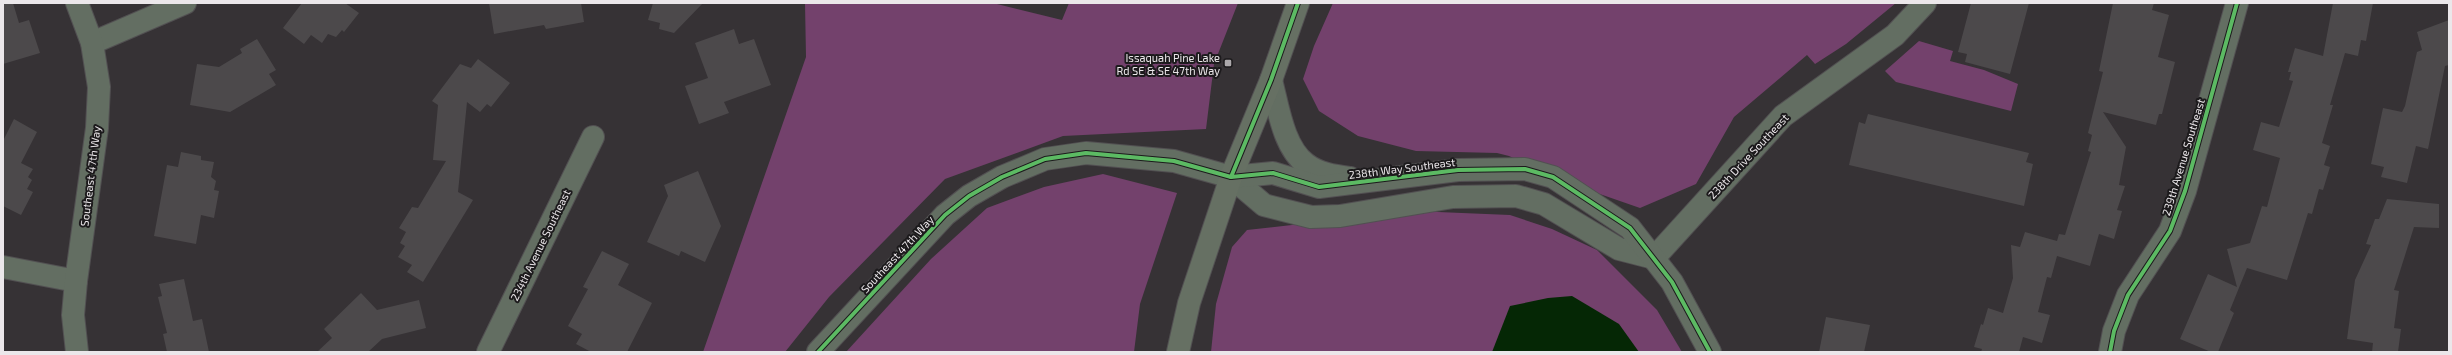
<svg xmlns="http://www.w3.org/2000/svg" width="2452" height="355" viewBox="0 0 2452 355" font-family="'Exo 2',sans-serif">
<rect width="100%" height="100%" fill="#363235"/>
<!-- green -->
<g fill="#73416c">
<path d="M 805,3 L 993,3 L 1062,20 L 1069,3 L 1238,3 L 1214,64 L 1206,129 L 1063,136 L 945,179 L 829,297 L 785,352 L 703,352 L 806,57 Z"/>
<path d="M 1333,3 L 1896,3 L 1846,44 L 1815,64 L 1807,55 L 1734,117 L 1696,184 L 1640,208 L 1571,184 L 1509,156 L 1497,153 L 1416,151 L 1358,136 L 1319,111 L 1303,79 L 1314,46 Z"/>
<path d="M 1919,41 L 1953,51 L 1950,61 L 1984,70 L 2018,84 L 2011,111 L 1896,82 L 1885,71 Z"/>
<path d="M 1103,174 L 1177,193 L 1140,304 L 1134,352 L 846,352 L 931,259 L 987,208 L 1044,187 Z"/>
<path d="M 1414,211 L 1510,215 L 1552,229 L 1597,250 L 1657,310 L 1682,352 L 1211,352 L 1216,304 L 1232,247 L 1247,230 Z"/>
</g>
<!-- water -->
<path fill="#052705" d="M 1572,296 L 1619,324 L 1639,352 L 1492,352 L 1510,306 L 1548,298 Z"/>
<!-- building -->
<g fill="#4c494b">
<path d="M 3,3 L 13,3 L 19,23 L 29,20 L 40,53 L 3,64 Z"/>
<path d="M 302,3 L 345,3 L 359,13 L 344,32 L 342,30 L 336,37 L 328,34 L 322,43 L 311,35 L 304,44 L 283,28 Z"/>
<path d="M 489,3 L 581,3 L 584,22 L 546,29 L 544,25 L 494,34 Z"/>
<path d="M 653,3 L 703,3 L 674,33 L 659,29 L 660,23 L 648,20 Z"/>
<path d="M 1971,3 L 2029,3 L 2010,74 L 1965,62 L 1967,54 L 1958,52 Z"/>
<path d="M 2113,3 L 2154,3 L 2152,10 L 2169,15 L 2158,57 L 2175,62 L 2162,114 L 2159,114 L 2156,125 L 2103,112 L 2126,147 L 2119,185 L 2125,186 L 2117,210 L 2122,211 L 2114,239 L 2099,234 L 2090,266 L 2057,256 L 2051,278 L 2047,277 L 2038,312 L 2050,315 L 2042,343 L 2023,337 L 2019,352 L 1981,352 L 1982,349 L 1974,347 L 1981,324 L 1983,325 L 1988,308 L 2003,313 L 2013,278 L 2011,245 L 2020,247 L 2025,232 L 2057,241 L 2059,234 L 2065,235 L 2091,152 L 2088,151 L 2092,135 L 2088,133 L 2103,72 L 2099,71 Z"/>
<path d="M 2333,3 L 2373,3 L 2366,41 L 2361,40 L 2358,56 L 2345,53 L 2330,105 L 2333,105 L 2322,143 L 2330,146 L 2324,165 L 2330,167 L 2323,190 L 2319,189 L 2312,214 L 2308,213 L 2287,280 L 2247,268 L 2230,310 L 2234,313 L 2218,352 L 2211,352 L 2180,339 L 2208,274 L 2237,287 L 2227,249 L 2250,243 L 2262,206 L 2267,207 L 2280,158 L 2253,150 L 2261,122 L 2279,127 L 2293,81 L 2289,80 L 2291,72 L 2288,72 L 2295,48 L 2323,56 Z"/>
<path d="M 2449,20 L 2449,65 L 2445,66 L 2428,149 L 2416,146 L 2407,183 L 2381,177 L 2384,167 L 2371,164 L 2383,108 L 2402,112 L 2405,106 L 2417,52 L 2422,50 L 2417,32 Z"/>
<path d="M 734,29 L 739,44 L 754,39 L 771,85 L 724,102 L 729,113 L 699,124 L 685,86 L 708,78 L 695,43 Z"/>
<path d="M 257,39 L 276,70 L 269,74 L 276,85 L 230,112 L 190,105 L 197,64 L 219,67 L 242,53 L 240,49 Z"/>
<path d="M 478,59 L 510,83 L 491,107 L 487,104 L 480,112 L 467,102 L 458,192 L 473,200 L 423,282 L 407,272 L 412,265 L 398,257 L 405,246 L 400,243 L 406,232 L 399,228 L 412,207 L 418,208 L 446,161 L 433,160 L 438,105 L 432,101 L 460,64 L 471,68 Z"/>
<path d="M 1868,114 L 2029,153 L 2026,162 L 2033,164 L 2024,206 L 1849,165 L 1859,122 L 1865,124 Z"/>
<path d="M 14,119 L 37,132 L 21,163 L 33,169 L 28,177 L 32,180 L 27,189 L 33,192 L 21,215 L 3,206 L 3,141 Z"/>
<path d="M 181,152 L 201,156 L 201,160 L 214,162 L 211,177 L 216,181 L 214,190 L 219,191 L 214,218 L 201,215 L 196,244 L 154,236 L 167,165 L 178,167 Z"/>
<path d="M 698,171 L 721,226 L 705,262 L 681,251 L 679,256 L 647,242 L 668,196 L 664,185 Z"/>
<path d="M 2387,199 L 2439,204 L 2439,228 L 2414,227 L 2394,290 L 2399,291 L 2394,328 L 2401,329 L 2398,352 L 2372,352 L 2373,343 L 2347,339 L 2355,280 L 2371,245 L 2366,244 L 2375,219 L 2379,219 Z"/>
<path d="M 602,251 L 629,264 L 618,285 L 652,303 L 627,352 L 591,352 L 576,344 L 582,334 L 568,326 L 588,289 L 583,287 Z"/>
<path d="M 184,279 L 193,321 L 202,319 L 209,352 L 167,352 L 163,334 L 167,333 L 158,297 L 162,296 L 159,284 Z"/>
<path d="M 361,293 L 377,310 L 419,300 L 426,328 L 382,339 L 368,352 L 317,352 L 332,338 L 324,329 Z"/>
<path d="M 1826,317 L 1870,325 L 1864,352 L 1819,352 Z"/>
</g>
<g fill="none" stroke-linecap="round" stroke-linejoin="round">
<defs>
<g id="minor">
<path d="M 92,43 L 185,3"/>
<path d="M 1271,80 C 1278,106 1283,147 1306,164 C 1319,174 1335,176 1350,178"/>
<path d="M 1231,177 L 1264,205 L 1311,217 L 1340,216 L 1453,197 L 1516,196 L 1544,204 L 1619,249 L 1654,258"/>
<path d="M 1654,258 L 1783,116 L 1895,35 L 1925,3"/>
<path d="M 3,267 L 76,281"/>
<path d="M 77,352 L 73,315 L 76,281 L 97,128 L 99,87 L 92,43 L 77,3"/>
<path d="M 488,352 L 593,137"/>
<path d="M 818,352 L 945,215 L 969,196 L 1002,177 L 1045,159 L 1086,153 L 1174,161 L 1231,177 L 1273,173 L 1319,187 L 1458,170 L 1525,169 L 1553,177 L 1630,228 L 1672,282 L 1710,352"/>
<path d="M 2110,352 L 2114,331 L 2128,295 L 2170,231 L 2185,191 L 2237,3"/>
</g>
<path id="secondary" d="M 1178,352 L 1189,303 L 1231,177 L 1271,80 L 1298,3"/>
</defs>
<!-- minor casing -->
<use href="#minor" stroke="#525052" stroke-width="24"/>
<!-- secondary casing -->
<use href="#secondary" stroke="#525052" stroke-width="24"/>
<!-- minor -->
<use href="#minor" stroke="#636e62" stroke-width="22"/>
<!-- secondary -->
<use href="#secondary" stroke="#667063" stroke-width="22"/>
<defs>
<g id="cycleway">
<path d="M 1231,177 L 1271,80 L 1298,3"/>
<path d="M 818,352 L 945,215 L 969,196 L 1002,177 L 1045,159 L 1086,153 L 1174,161 L 1231,177 L 1273,173 L 1319,187 L 1458,170 L 1525,169 L 1553,177 L 1630,228 L 1672,282 L 1710,352"/>
<path d="M 2110,352 L 2114,331 L 2128,295 L 2170,231 L 2185,191 L 2237,3"/>
</g>
</defs>
<!-- cycleway casing -->
<use href="#cycleway" stroke="#1c1a1c" stroke-width="6"/>
<!-- cycleway -->
<use href="#cycleway" stroke="#5cba63" stroke-width="4"/>
</g>
<!-- markers -->
<rect fill="#aca8ab" stroke="#1c1a1c" stroke-width="1.5" x="1224" y="59" width="8" height="8" rx="2"/>
<g text-anchor="middle" dominant-baseline="central" stroke-width="4" stroke-linejoin="round" paint-order="stroke">
<!-- poi labels -->
<g font-size="11" fill="#ebe7ea" stroke="#1c1a1c" text-anchor="end">
<text x="1220" y="57">Issaquah Pine Lake<tspan x="1220" dy="13">Rd SE &amp; SE 47th Way</tspan></text>
</g>
<!-- street labels -->
<g font-size="11" fill="#ebe7ea" stroke="#1c1a1c">
<text transform="translate(1748 156) rotate(-47)">238th Drive Southeast</text>
<text transform="translate(2183 157) rotate(-73)">239th Avenue Southeast</text>
<text transform="translate(1402 168) rotate(-7)">238th Way Southeast</text>
<text transform="translate(90 176) rotate(-83)">Southeast 47th Way</text>
<text transform="translate(540 245) rotate(-64)">234th Avenue Southeast</text>
<text transform="translate(897 254) rotate(-47)">Southeast 47th Way</text>
</g>
</g>
<!-- border -->
<rect width="2452" height="355" fill="none" stroke="#ebe7ea" stroke-width="8"/>
</svg>
